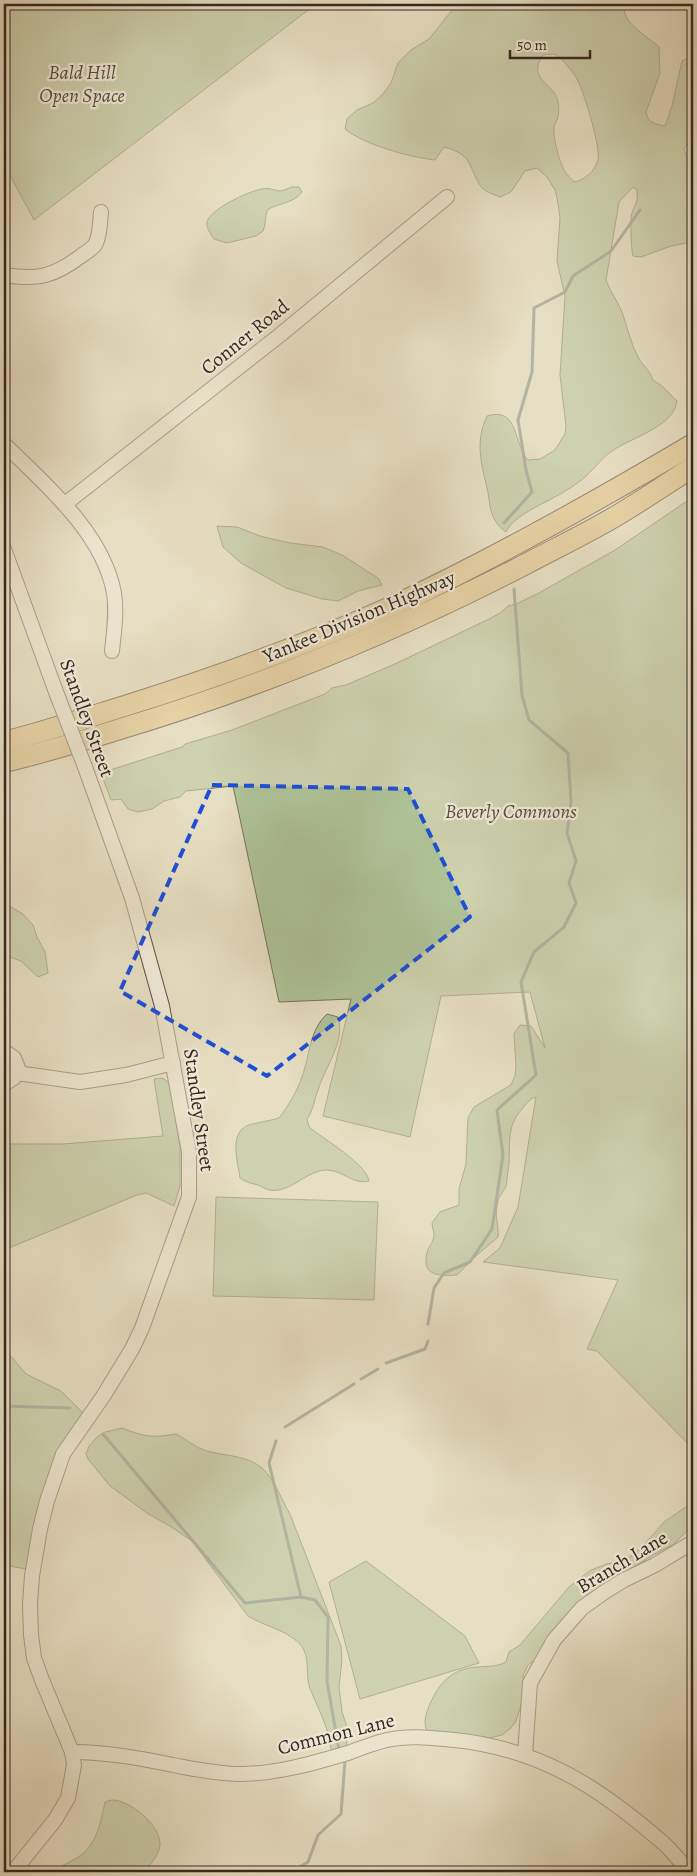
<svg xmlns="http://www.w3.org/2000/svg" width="697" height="1876" viewBox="0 0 697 1876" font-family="Alegreya,serif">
<rect width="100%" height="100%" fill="#e7dfc3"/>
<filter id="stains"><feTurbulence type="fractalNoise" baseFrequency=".004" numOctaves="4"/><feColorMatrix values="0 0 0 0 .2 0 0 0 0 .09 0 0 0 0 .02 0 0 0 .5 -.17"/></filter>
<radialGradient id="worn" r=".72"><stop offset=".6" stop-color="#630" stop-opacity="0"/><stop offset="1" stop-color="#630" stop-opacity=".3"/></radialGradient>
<!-- green -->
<g fill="#afc399" stroke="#74745c" fill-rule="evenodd">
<path d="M 4,4 L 316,4 L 34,220 L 4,164 Z"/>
<path d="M 457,4 L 624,4 C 621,23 646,35 659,47 L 660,73 L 646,112 C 648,123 655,124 665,126 L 672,106 L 682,61 L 693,56 L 693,133 L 684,149 L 688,160 L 693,162 L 693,242 L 671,246 L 641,257 L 633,256 C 631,249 630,219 632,213 C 636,202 638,203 637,190 L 633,187 L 619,202 L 606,280 C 610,292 617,300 622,312 C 627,326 631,344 638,357 C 642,365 650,370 653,380 L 662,386 L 677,401 C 674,427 630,438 612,451 C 605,455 601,461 595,467 C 587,476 576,485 565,491 C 549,502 514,514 506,532 C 489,519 491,507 487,488 C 481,462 475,442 487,416 C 519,406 513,444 528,460 L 540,459 L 555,450 L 565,434 L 566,426 L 560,375 L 565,296 L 557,261 L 560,218 L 558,203 L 555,190 L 547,177 L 537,168 L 525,171 L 511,192 L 500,197 C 493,194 484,192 480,185 C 467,164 473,155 444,147 L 435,160 C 409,157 365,145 345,129 L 347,119 L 357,110 L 373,103 L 383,94 L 391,83 L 398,63 L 411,50 L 429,39 ZM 555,54 C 564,61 573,71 578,81 C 584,93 601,147 598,160 C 595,171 585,180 574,182 C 571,178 566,174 564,170 C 559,161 553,138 554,128 C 554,124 557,121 558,117 C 559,113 559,106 558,102 C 555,83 526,80 543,55 Z"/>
<path d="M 292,187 L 299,187 L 302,192 C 294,204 270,205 267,211 C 265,216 266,225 263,231 L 256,236 L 227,243 L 214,239 C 211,234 206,228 207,222 C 210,209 249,191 262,189 C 268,187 275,191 281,191 C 285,190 289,188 292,187 Z"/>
<path d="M 693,497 L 693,1449 L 597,1351 L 587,1349 L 618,1280 L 483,1262 L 500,1248 L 518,1207 L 536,1097 C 529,1099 526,1104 522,1109 C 504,1129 512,1147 508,1171 C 507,1176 507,1182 506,1186 C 502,1195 498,1195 497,1207 C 495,1217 499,1227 498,1237 L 477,1255 L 457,1275 C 441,1276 421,1277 427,1253 C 428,1247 434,1242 434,1235 C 434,1231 432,1227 432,1223 L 440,1212 L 459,1205 L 459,1189 L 466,1164 L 468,1118 L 474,1107 L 511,1085 L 515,1076 L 516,1065 L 514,1034 L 520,1025 L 531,1026 L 545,1048 L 530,992 L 441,996 L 410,1137 L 323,1116 L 351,999 L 279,1002 L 233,786 L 186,791 L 180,797 L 164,801 L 152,809 L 138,812 L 128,809 L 121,799 L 111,800 L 101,773 L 182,747 L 185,744 L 232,730 L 325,694 L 332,688 L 346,685 L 397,663 L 489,619 L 500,613 L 508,606 L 516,604 L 537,594 L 615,550 Z"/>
<path d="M 217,526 L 237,527 L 260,536 L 290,543 L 323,547 L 342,555 L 378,578 L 382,585 L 358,591 L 338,601 L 322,599 L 286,588 L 241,563 L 223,547 Z"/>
<path d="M 4,903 L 23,914 L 33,925 L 37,937 L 45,952 L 48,973 L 38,977 L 21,961 L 4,955 Z"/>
<path d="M 327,1014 L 338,1017 C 346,1041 325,1067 318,1090 C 314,1100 314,1109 307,1119 L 309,1127 C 323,1139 366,1163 369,1181 C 353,1185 344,1171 328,1170 C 307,1169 291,1194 269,1190 C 265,1189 261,1186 258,1185 C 251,1183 245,1182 240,1178 C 238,1162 228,1132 249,1125 C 259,1122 269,1121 279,1118 C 288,1106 297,1092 302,1077 C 310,1055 309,1031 327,1014 Z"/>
<path d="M 162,1078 L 167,1081 L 171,1088 L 180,1147 L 180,1186 L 174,1206 L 146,1193 L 137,1195 L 4,1250 L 4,1144 L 63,1144 L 163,1136 L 154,1079 Z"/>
<path d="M 216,1197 L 378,1202 L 374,1300 L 213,1296 Z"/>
<path d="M 4,1341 L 9,1354 L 26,1374 L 61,1391 L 82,1412 L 81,1420 C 55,1434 33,1539 26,1569 L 4,1565 Z"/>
<path d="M 122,1428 C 145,1437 152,1438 176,1434 C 184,1438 191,1444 199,1448 C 219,1457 244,1453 262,1468 C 275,1480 281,1499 290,1514 L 341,1646 L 342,1660 L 339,1687 L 342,1712 L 348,1730 L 346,1749 L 332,1753 C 330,1745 329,1738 327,1730 C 323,1717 316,1703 311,1691 C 304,1676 312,1656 299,1643 C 284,1629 264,1626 248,1616 L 192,1541 L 173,1528 L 147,1513 L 110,1486 L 88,1459 L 86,1454 L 89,1446 L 97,1437 L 105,1432 Z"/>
<path d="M 693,1502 L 693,1525 L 673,1545 L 653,1555 L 601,1588 L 588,1594 L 543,1654 L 528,1665 L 523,1676 L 525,1692 L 516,1721 L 511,1728 L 502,1735 L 489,1738 L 427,1731 C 423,1723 426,1714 429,1706 C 439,1683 451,1669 477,1667 C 487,1666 497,1667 506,1662 L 509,1652 L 520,1645 L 569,1587 L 579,1579 L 591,1570 L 607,1564 L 626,1560 L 642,1547 L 664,1522 Z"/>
<path d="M 366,1561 L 465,1636 L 479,1663 L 360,1699 L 329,1582 Z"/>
<path d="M 111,1800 C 129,1799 161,1825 160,1845 C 159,1855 150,1865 144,1872 L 59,1872 L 61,1867 C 67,1862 75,1860 81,1855 C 97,1843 101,1821 105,1802 Z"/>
</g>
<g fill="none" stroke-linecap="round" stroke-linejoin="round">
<!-- stream -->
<g stroke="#718179" stroke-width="3">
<path d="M 504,523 L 532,492 L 526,470 L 518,420 L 532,372 L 534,308 L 565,292 L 573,276 L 611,251 L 640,210"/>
<path d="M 428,1324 L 434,1288 L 444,1273 L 470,1262 L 492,1229 L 503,1155 L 497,1110 L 536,1075 L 521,982 L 534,952 L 564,927 L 576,903 L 569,883 L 576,861 L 567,833 L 571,801 L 568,753 L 529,720 L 522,695 L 514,589"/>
<path d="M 386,1363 L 425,1349 L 428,1341"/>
<path d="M 361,1379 L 378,1369"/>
<path d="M 4,1406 L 70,1408"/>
<path d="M 285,1427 L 354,1384"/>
<path d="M 103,1434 L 245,1603 L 301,1597 L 315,1600 L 328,1617 L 327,1681 L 339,1750"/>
<path d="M 276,1441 L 269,1463 L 301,1597"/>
<path d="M 291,1872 L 308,1862 L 318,1835 L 341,1814 L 345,1761 L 343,1758"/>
</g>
<defs>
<g id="minor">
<path d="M 4,275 C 38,280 53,277 81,256 C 86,252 93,249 96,243 C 100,234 100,223 101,212"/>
<path d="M 4,444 C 46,485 103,533 114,593 C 117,612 114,632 112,651"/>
<path d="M 65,504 L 280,335 L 447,197"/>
<path d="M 4,549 L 56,692"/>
<path d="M 4,1051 L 14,1058 L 18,1068 L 14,1078 L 4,1084"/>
<path d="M 17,1073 L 80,1082 L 126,1075 L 173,1063"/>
<path d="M 72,1752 C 106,1752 139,1758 173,1765 C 195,1769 218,1774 240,1774 C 276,1774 314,1763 348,1753 C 361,1748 374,1743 387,1740 C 410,1735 432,1738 455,1740 C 540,1749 599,1787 662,1842 C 671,1849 681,1863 690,1872"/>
<path d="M 525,1755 L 530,1683 L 554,1640 L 582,1608 L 606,1591 L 624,1580 L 655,1565 L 693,1542"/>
<path d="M 13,1872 L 55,1820 L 68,1798 L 74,1765 L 72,1752 L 42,1680 L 34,1658 L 31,1635 L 30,1604 L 32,1576 L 40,1529 L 47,1501 L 63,1454 L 104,1395 L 132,1349 L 142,1328 L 189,1197 L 189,1152 L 162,1006 L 132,898 L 85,767"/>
</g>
<g id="highway">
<path d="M 4,742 C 47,731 89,717 131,704 C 220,676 308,644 393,606 C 496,558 595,502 693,444"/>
<path d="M 4,762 C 43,753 82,741 120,729 C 260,687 396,631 526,564 C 560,546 594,530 626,510 C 649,496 671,481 693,467"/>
</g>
</defs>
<!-- minor casing -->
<use href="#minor" stroke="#645449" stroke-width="16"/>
<!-- highway casing -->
<use href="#highway" stroke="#382620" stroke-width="22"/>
<!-- minor -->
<use href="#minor" stroke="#efead8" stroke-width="14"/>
<!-- highway -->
<use href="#highway" stroke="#e4c082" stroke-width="20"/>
<defs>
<path id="minor-bridge" d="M 56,692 L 85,767"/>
</defs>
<!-- minor-bridge casing -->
<use href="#minor-bridge" stroke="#645449" stroke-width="16" stroke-linecap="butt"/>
<!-- minor-bridge -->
<use href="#minor-bridge" stroke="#efead8" stroke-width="14"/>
</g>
<!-- marked area -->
<path d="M0 0H697V1876H0ZM 212,785 L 408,789 L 470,917 L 267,1076 L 120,991 Z" fill="#e7dfc3" fill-opacity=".55" fill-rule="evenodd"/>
<path fill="none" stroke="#1d4ed8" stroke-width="4" stroke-dasharray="10 6" stroke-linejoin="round" d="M 212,785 L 408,789 L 470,917 L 267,1076 L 120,991 Z"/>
<g text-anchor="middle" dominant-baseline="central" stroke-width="4.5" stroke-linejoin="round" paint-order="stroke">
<!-- park labels -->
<g font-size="20" font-style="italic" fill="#564d3e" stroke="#efead8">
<text x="82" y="72">Bald Hill<tspan x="82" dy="23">Open Space</tspan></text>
<text x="511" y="811">Beverly Commons</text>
</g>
<!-- street labels -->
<g font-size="20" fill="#382620" stroke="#efead8">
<text transform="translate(245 337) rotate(-39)">Conner Road</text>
<text transform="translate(359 617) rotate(-23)">Yankee Division Highway</text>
<text transform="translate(87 718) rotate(70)">Standley Street</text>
<text transform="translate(199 1110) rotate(82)">Standley Street</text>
<text transform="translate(622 1562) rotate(-31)">Branch Lane</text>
<text transform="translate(336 1734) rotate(-14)">Common Lane</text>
</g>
</g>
<!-- margin -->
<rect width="697" height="1876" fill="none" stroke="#e7dfc3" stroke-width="20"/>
<rect x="5" y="5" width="687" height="1866" fill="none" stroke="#382620" stroke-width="2.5"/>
<rect x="10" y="10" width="677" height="1856" fill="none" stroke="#382620"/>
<!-- scale -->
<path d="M510 50v8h80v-8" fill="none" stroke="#382620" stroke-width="2.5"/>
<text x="517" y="50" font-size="15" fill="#382620" stroke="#efead8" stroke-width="4" paint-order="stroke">50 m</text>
<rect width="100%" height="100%" filter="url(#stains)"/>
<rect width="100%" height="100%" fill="url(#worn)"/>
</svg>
